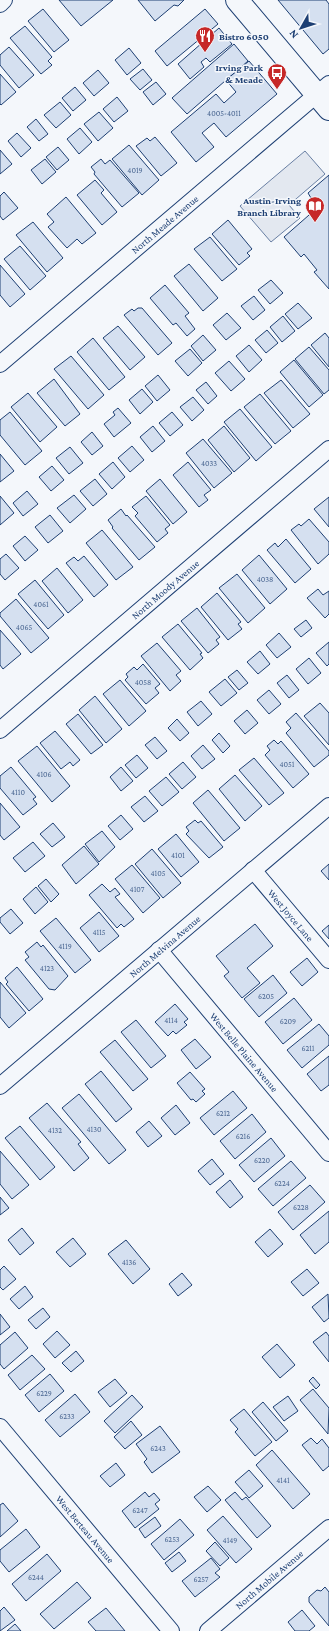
<svg xmlns="http://www.w3.org/2000/svg" width="329" height="1631" viewBox="0 0 329 1631" font-family="'Crimson Pro',serif">
<rect width="100%" height="100%" fill="#f4f7fb"/>
<!-- parking -->
<path fill="#e3e8f0" stroke="#687fa3" d="M 305,151 L 325,174 L 289,205 L 300,218 L 271,242 L 240,206 Z"/>
<!-- building -->
<g fill="#d5e0f0" stroke="#1d3f73">
<path d="M 59,0 L 113,0 L 81,26 Z"/>
<path d="M 138,0 L 184,0 L 178,6 L 174,5 L 155,21 Z"/>
<path d="M 278,0 L 326,0 L 329,4 L 329,49 L 323,54 Z"/>
<path d="M 43,9 L 69,40 L 54,52 L 28,21 Z"/>
<path d="M 205,9 L 218,24 L 167,66 L 155,51 Z"/>
<path d="M 25,26 L 52,57 L 48,61 L 52,65 L 41,74 L 10,38 Z"/>
<path d="M 219,28 L 232,44 L 210,62 L 206,58 L 201,62 L 204,67 L 190,79 L 178,64 Z"/>
<path d="M 234,44 L 248,61 L 187,114 L 172,98 Z"/>
<path d="M 9,47 L 34,75 L 19,88 L 0,65 L 0,55 Z"/>
<path d="M 129,48 L 141,63 L 127,75 L 115,60 Z"/>
<path d="M 249,61 L 277,94 L 226,137 L 214,123 L 202,133 L 214,147 L 196,162 L 171,132 L 216,94 L 224,103 L 236,92 L 226,80 Z"/>
<path d="M 143,69 L 152,80 L 140,90 L 130,79 Z"/>
<path d="M 98,70 L 109,83 L 94,96 L 83,83 Z"/>
<path d="M 0,74 L 16,92 L 1,105 L 0,104 Z"/>
<path d="M 156,82 L 166,94 L 153,105 L 143,92 Z"/>
<path d="M 75,87 L 86,100 L 73,111 L 62,98 Z"/>
<path d="M 117,97 L 128,111 L 114,122 L 103,109 Z"/>
<path d="M 60,102 L 71,115 L 56,128 L 44,115 Z"/>
<path d="M 99,112 L 113,128 L 98,141 L 84,124 Z"/>
<path d="M 36,119 L 48,134 L 39,141 L 27,127 Z"/>
<path d="M 80,128 L 92,142 L 79,154 L 67,139 Z"/>
<path d="M 17,133 L 31,148 L 21,157 L 8,141 Z"/>
<path d="M 155,137 L 177,163 L 161,176 L 136,146 L 147,138 L 150,141 Z"/>
<path d="M 129,145 L 159,180 L 142,195 L 112,159 Z"/>
<path d="M 58,147 L 69,160 L 57,170 L 46,157 Z"/>
<path d="M 0,150 L 12,164 L 0,174 Z"/>
<path d="M 45,159 L 56,172 L 42,184 L 31,170 Z"/>
<path d="M 101,159 L 105,164 L 110,160 L 139,193 L 122,207 L 94,174 L 95,172 L 91,167 Z"/>
<path d="M 329,175 L 329,289 L 314,272 L 317,270 L 304,254 L 301,257 L 284,237 L 317,208 L 308,193 Z"/>
<path d="M 95,180 L 104,190 L 101,193 L 117,212 L 102,225 L 77,195 Z"/>
<path d="M 4,192 L 18,208 L 3,220 L 0,216 L 0,196 Z"/>
<path d="M 66,197 L 96,233 L 82,244 L 77,239 L 67,248 L 48,227 L 54,222 L 47,214 Z"/>
<path d="M 228,220 L 252,249 L 247,253 L 250,256 L 239,265 L 212,234 Z"/>
<path d="M 33,222 L 63,258 L 47,272 L 16,235 Z"/>
<path d="M 210,237 L 237,269 L 222,281 L 194,249 Z"/>
<path d="M 20,246 L 46,276 L 30,290 L 4,259 Z"/>
<path d="M 189,264 L 218,298 L 203,311 L 174,276 Z"/>
<path d="M 0,265 L 25,294 L 10,307 L 0,295 Z"/>
<path d="M 271,280 L 283,293 L 270,304 L 258,290 Z"/>
<path d="M 165,285 L 189,313 L 185,316 L 195,329 L 187,336 L 176,323 L 173,325 L 150,298 Z"/>
<path d="M 254,296 L 265,310 L 253,320 L 241,306 Z"/>
<path d="M 298,303 L 312,318 L 298,329 L 285,314 Z"/>
<path d="M 138,308 L 142,308 L 172,343 L 158,355 L 124,315 L 132,309 L 134,311 Z"/>
<path d="M 227,313 L 241,328 L 226,340 L 213,325 Z"/>
<path d="M 283,316 L 295,331 L 282,342 L 270,327 Z"/>
<path d="M 118,326 L 145,357 L 130,370 L 103,338 Z"/>
<path d="M 267,330 L 278,343 L 266,353 L 255,340 Z"/>
<path d="M 325,333 L 329,338 L 329,367 L 311,345 Z"/>
<path d="M 203,335 L 216,350 L 203,361 L 191,346 Z"/>
<path d="M 93,338 L 125,377 L 109,390 L 77,352 Z"/>
<path d="M 249,345 L 262,360 L 249,372 L 236,356 Z"/>
<path d="M 309,347 L 329,370 L 329,390 L 324,394 L 295,359 Z"/>
<path d="M 190,349 L 202,363 L 188,376 L 175,361 Z"/>
<path d="M 71,356 L 104,395 L 88,409 L 54,369 Z"/>
<path d="M 294,360 L 323,395 L 309,407 L 280,372 Z"/>
<path d="M 229,361 L 245,379 L 231,391 L 215,373 Z"/>
<path d="M 158,375 L 170,390 L 157,401 L 145,386 Z"/>
<path d="M 54,379 L 80,414 L 65,426 L 37,393 Z"/>
<path d="M 281,380 L 310,414 L 293,428 L 264,393 Z"/>
<path d="M 206,382 L 217,396 L 208,404 L 196,390 Z"/>
<path d="M 142,389 L 153,402 L 140,414 L 129,400 Z"/>
<path d="M 28,393 L 57,427 L 40,442 L 11,407 Z"/>
<path d="M 260,394 L 291,431 L 275,444 L 244,407 Z"/>
<path d="M 193,397 L 204,410 L 192,421 L 180,407 Z"/>
<path d="M 118,408 L 131,423 L 114,437 L 104,424 L 115,415 L 113,412 Z"/>
<path d="M 240,409 L 272,447 L 256,461 L 224,422 Z"/>
<path d="M 10,412 L 42,451 L 25,465 L 0,435 L 0,420 Z"/>
<path d="M 172,412 L 183,425 L 170,436 L 159,423 Z"/>
<path d="M 153,426 L 165,441 L 152,452 L 140,437 Z"/>
<path d="M 224,426 L 250,458 L 234,472 L 208,440 Z"/>
<path d="M 92,432 L 103,446 L 92,455 L 81,442 Z"/>
<path d="M 203,439 L 232,473 L 214,488 L 186,453 Z"/>
<path d="M 132,446 L 144,460 L 130,472 L 118,458 Z"/>
<path d="M 70,447 L 83,463 L 69,474 L 56,458 Z"/>
<path d="M 0,454 L 14,471 L 0,482 Z"/>
<path d="M 113,462 L 125,477 L 112,489 L 99,474 Z"/>
<path d="M 188,462 L 211,490 L 204,495 L 208,500 L 199,507 L 173,475 Z"/>
<path d="M 52,466 L 64,480 L 51,491 L 39,477 Z"/>
<path d="M 95,479 L 107,494 L 93,506 L 80,491 Z"/>
<path d="M 160,479 L 187,512 L 173,524 L 146,491 Z"/>
<path d="M 27,491 L 38,504 L 23,516 L 13,503 Z"/>
<path d="M 74,495 L 86,509 L 70,523 L 57,508 Z"/>
<path d="M 0,496 L 14,513 L 0,525 Z"/>
<path d="M 146,496 L 170,525 L 165,529 L 168,533 L 157,542 L 135,516 L 138,513 L 132,507 Z"/>
<path d="M 329,497 L 329,527 L 314,509 Z"/>
<path d="M 121,509 L 126,516 L 127,515 L 155,547 L 139,560 L 112,528 L 113,527 L 108,520 Z"/>
<path d="M 50,515 L 63,531 L 48,543 L 35,527 Z"/>
<path d="M 309,519 L 329,542 L 329,554 L 318,564 L 291,530 L 299,524 L 301,526 Z"/>
<path d="M 102,530 L 133,567 L 116,580 L 86,543 Z"/>
<path d="M 25,536 L 38,550 L 25,561 L 13,546 Z"/>
<path d="M 286,539 L 311,569 L 295,583 L 267,550 L 275,543 L 278,547 Z"/>
<path d="M 6,554 L 19,568 L 5,580 L 0,574 L 0,559 Z"/>
<path d="M 259,555 L 287,589 L 270,604 L 242,570 Z"/>
<path d="M 84,556 L 108,585 L 94,597 L 66,563 L 74,557 L 78,561 Z"/>
<path d="M 57,568 L 83,600 L 68,613 L 42,581 Z"/>
<path d="M 237,574 L 265,608 L 248,623 L 219,588 Z"/>
<path d="M 35,580 L 64,615 L 48,629 L 18,594 Z"/>
<path d="M 318,589 L 323,595 L 329,591 L 329,614 L 325,618 L 307,598 Z"/>
<path d="M 217,593 L 241,622 L 238,624 L 242,629 L 228,640 L 201,607 Z"/>
<path d="M 16,599 L 49,638 L 31,653 L 0,616 L 0,613 Z"/>
<path d="M 197,608 L 220,637 L 216,640 L 219,644 L 208,653 L 181,621 Z"/>
<path d="M 306,620 L 312,628 L 301,637 L 294,629 Z"/>
<path d="M 178,624 L 202,653 L 200,654 L 203,658 L 190,670 L 162,637 Z"/>
<path d="M 0,630 L 21,654 L 3,669 L 0,665 Z"/>
<path d="M 279,633 L 291,647 L 277,658 L 266,645 Z"/>
<path d="M 329,642 L 329,664 L 327,666 L 316,653 Z"/>
<path d="M 157,643 L 181,671 L 176,675 L 181,681 L 170,691 L 141,656 Z"/>
<path d="M 260,651 L 270,664 L 258,674 L 247,662 Z"/>
<path d="M 309,658 L 321,673 L 308,684 L 296,669 Z"/>
<path d="M 143,664 L 160,684 L 155,688 L 159,693 L 146,704 L 125,680 L 128,677 L 126,674 L 134,667 L 137,670 Z"/>
<path d="M 237,670 L 248,683 L 239,690 L 228,677 Z"/>
<path d="M 287,675 L 299,690 L 289,698 L 277,683 Z"/>
<path d="M 225,679 L 237,693 L 221,706 L 209,692 Z"/>
<path d="M 120,680 L 146,711 L 129,726 L 103,694 Z"/>
<path d="M 269,690 L 281,704 L 269,714 L 257,700 Z"/>
<path d="M 95,696 L 122,729 L 106,743 L 79,710 Z"/>
<path d="M 201,701 L 212,714 L 198,726 L 187,712 Z"/>
<path d="M 320,703 L 329,713 L 329,745 L 304,716 Z"/>
<path d="M 247,710 L 258,723 L 245,734 L 234,721 Z"/>
<path d="M 296,713 L 329,751 L 329,755 L 314,767 L 286,733 L 291,728 L 286,722 Z"/>
<path d="M 78,714 L 103,745 L 91,754 L 66,724 Z"/>
<path d="M 177,719 L 189,733 L 180,741 L 168,728 Z"/>
<path d="M 55,731 L 80,760 L 73,766 L 70,762 L 61,769 L 40,743 Z"/>
<path d="M 219,733 L 230,746 L 223,753 L 212,740 Z"/>
<path d="M 155,737 L 167,751 L 157,759 L 145,745 Z"/>
<path d="M 274,740 L 278,744 L 281,741 L 309,774 L 293,788 L 265,755 L 270,750 L 267,746 Z"/>
<path d="M 203,745 L 215,759 L 202,769 L 191,756 Z"/>
<path d="M 37,746 L 70,786 L 52,802 L 18,761 Z"/>
<path d="M 137,755 L 148,768 L 136,778 L 125,765 Z"/>
<path d="M 254,758 L 284,793 L 269,805 L 239,770 Z"/>
<path d="M 183,762 L 196,777 L 182,789 L 169,774 Z"/>
<path d="M 11,767 L 36,797 L 33,799 L 37,804 L 23,815 L 0,788 L 0,776 Z"/>
<path d="M 121,767 L 133,781 L 121,791 L 110,777 Z"/>
<path d="M 235,775 L 262,806 L 245,821 L 219,789 Z"/>
<path d="M 166,777 L 179,792 L 162,806 L 149,791 Z"/>
<path d="M 208,790 L 240,828 L 224,841 L 193,803 Z"/>
<path d="M 145,796 L 158,811 L 144,822 L 131,807 Z"/>
<path d="M 0,803 L 20,827 L 4,840 L 0,835 Z"/>
<path d="M 121,815 L 133,829 L 120,840 L 108,826 Z"/>
<path d="M 195,820 L 198,823 L 201,821 L 223,847 L 209,858 L 186,834 L 189,831 L 186,827 Z"/>
<path d="M 53,823 L 65,837 L 52,847 L 40,834 Z"/>
<path d="M 102,831 L 115,847 L 99,862 L 85,844 Z"/>
<path d="M 176,834 L 199,862 L 181,877 L 158,849 Z"/>
<path d="M 33,842 L 45,856 L 25,872 L 13,858 Z"/>
<path d="M 84,846 L 99,864 L 76,884 L 62,865 Z"/>
<path d="M 152,849 L 181,883 L 163,898 L 135,864 Z"/>
<path d="M 329,864 L 329,880 L 321,871 Z"/>
<path d="M 132,865 L 160,898 L 143,913 L 115,879 Z"/>
<path d="M 46,879 L 59,894 L 51,902 L 38,886 Z"/>
<path d="M 102,884 L 110,892 L 115,888 L 120,894 L 115,897 L 134,919 L 124,927 L 121,924 L 117,928 L 89,895 Z"/>
<path d="M 36,887 L 48,902 L 35,914 L 23,899 Z"/>
<path d="M 11,909 L 23,923 L 10,934 L 0,922 L 0,918 Z"/>
<path d="M 99,912 L 119,936 L 99,952 L 80,928 Z"/>
<path d="M 56,918 L 91,960 L 75,973 L 40,931 Z"/>
<path d="M 255,924 L 273,946 L 247,968 L 260,983 L 242,998 L 224,976 L 229,972 L 216,956 Z"/>
<path d="M 329,925 L 329,939 L 322,931 Z"/>
<path d="M 37,942 L 41,947 L 43,945 L 68,976 L 55,990 L 49,989 L 25,960 L 29,957 L 25,952 Z"/>
<path d="M 307,958 L 318,972 L 302,986 L 290,972 Z"/>
<path d="M 17,967 L 43,999 L 29,1011 L 6,984 L 8,982 L 5,978 Z"/>
<path d="M 273,975 L 287,993 L 259,1017 L 244,999 Z"/>
<path d="M 0,982 L 26,1013 L 9,1028 L 0,1017 Z"/>
<path d="M 294,998 L 312,1020 L 283,1044 L 265,1022 Z"/>
<path d="M 175,1004 L 188,1019 L 184,1022 L 187,1025 L 176,1034 L 173,1031 L 168,1036 L 155,1022 Z"/>
<path d="M 136,1020 L 166,1056 L 151,1068 L 121,1032 Z"/>
<path d="M 319,1024 L 329,1036 L 329,1045 L 302,1068 L 287,1050 Z"/>
<path d="M 195,1039 L 211,1057 L 196,1069 L 181,1050 Z"/>
<path d="M 115,1040 L 148,1079 L 133,1091 L 100,1052 Z"/>
<path d="M 329,1056 L 329,1085 L 321,1091 L 307,1074 Z"/>
<path d="M 101,1071 L 132,1109 L 116,1122 L 85,1084 Z"/>
<path d="M 190,1072 L 205,1089 L 202,1091 L 205,1094 L 196,1102 L 193,1099 L 191,1100 L 177,1083 Z"/>
<path d="M 233,1091 L 247,1108 L 214,1135 L 200,1118 Z"/>
<path d="M 79,1094 L 126,1150 L 109,1164 L 62,1108 Z"/>
<path d="M 47,1103 L 81,1142 L 78,1144 L 89,1158 L 74,1171 L 29,1118 Z"/>
<path d="M 176,1105 L 190,1123 L 175,1135 L 161,1118 Z"/>
<path d="M 252,1114 L 266,1132 L 235,1159 L 220,1141 Z"/>
<path d="M 149,1121 L 162,1136 L 148,1147 L 136,1132 Z"/>
<path d="M 20,1126 L 55,1167 L 40,1180 L 5,1138 Z"/>
<path d="M 271,1138 L 285,1156 L 254,1182 L 239,1165 Z"/>
<path d="M 0,1151 L 29,1185 L 12,1199 L 0,1184 Z"/>
<path d="M 212,1159 L 224,1174 L 210,1185 L 198,1171 Z"/>
<path d="M 291,1161 L 306,1178 L 273,1206 L 258,1189 Z"/>
<path d="M 230,1180 L 243,1197 L 230,1208 L 216,1192 Z"/>
<path d="M 310,1185 L 325,1202 L 293,1230 L 278,1212 Z"/>
<path d="M 0,1197 L 9,1208 L 0,1215 Z"/>
<path d="M 329,1211 L 329,1242 L 315,1254 L 300,1235 Z"/>
<path d="M 22,1228 L 34,1243 L 20,1255 L 8,1240 Z"/>
<path d="M 270,1229 L 283,1244 L 268,1257 L 255,1242 Z"/>
<path d="M 73,1238 L 86,1254 L 70,1267 L 56,1252 Z"/>
<path d="M 126,1240 L 150,1269 L 133,1284 L 108,1254 Z"/>
<path d="M 4,1266 L 16,1279 L 3,1290 L 0,1287 L 0,1270 Z"/>
<path d="M 307,1269 L 319,1283 L 303,1296 L 291,1282 Z"/>
<path d="M 182,1273 L 192,1285 L 178,1296 L 169,1284 Z"/>
<path d="M 25,1286 L 33,1297 L 19,1309 L 10,1299 Z"/>
<path d="M 328,1294 L 329,1318 L 324,1322 L 312,1307 Z"/>
<path d="M 43,1308 L 50,1317 L 36,1329 L 28,1320 Z"/>
<path d="M 0,1314 L 10,1327 L 0,1335 Z"/>
<path d="M 57,1331 L 70,1345 L 55,1358 L 43,1344 Z"/>
<path d="M 15,1332 L 28,1348 L 4,1369 L 0,1364 L 0,1345 Z"/>
<path d="M 326,1332 L 329,1336 L 329,1362 L 313,1342 Z"/>
<path d="M 277,1344 L 295,1365 L 280,1378 L 262,1357 Z"/>
<path d="M 76,1351 L 84,1361 L 71,1372 L 62,1363 Z"/>
<path d="M 32,1355 L 45,1369 L 20,1390 L 8,1375 Z"/>
<path d="M 50,1374 L 64,1391 L 39,1412 L 25,1395 Z"/>
<path d="M 313,1377 L 320,1385 L 316,1389 L 309,1381 Z"/>
<path d="M 115,1379 L 127,1393 L 110,1407 L 98,1392 Z"/>
<path d="M 313,1389 L 329,1408 L 328,1434 L 300,1400 Z"/>
<path d="M 75,1394 L 90,1412 L 60,1437 L 45,1420 Z"/>
<path d="M 132,1395 L 143,1407 L 115,1433 L 104,1421 Z"/>
<path d="M 288,1396 L 298,1411 L 284,1421 L 273,1407 Z"/>
<path d="M 263,1402 L 288,1431 L 276,1441 L 252,1412 Z"/>
<path d="M 244,1409 L 272,1442 L 255,1456 L 235,1432 L 238,1429 L 230,1420 Z"/>
<path d="M 131,1421 L 142,1435 L 125,1449 L 114,1437 Z"/>
<path d="M 160,1426 L 180,1452 L 152,1473 L 144,1462 L 147,1459 L 136,1444 Z"/>
<path d="M 311,1438 L 317,1444 L 322,1439 L 329,1448 L 329,1466 L 323,1471 L 302,1445 Z"/>
<path d="M 272,1450 L 310,1494 L 293,1509 L 256,1465 Z"/>
<path d="M 116,1463 L 125,1475 L 110,1487 L 100,1476 Z"/>
<path d="M 249,1470 L 263,1486 L 249,1498 L 235,1482 Z"/>
<path d="M 208,1486 L 221,1500 L 207,1512 L 194,1497 Z"/>
<path d="M 145,1492 L 149,1497 L 154,1493 L 160,1500 L 155,1504 L 159,1509 L 135,1528 L 122,1511 Z"/>
<path d="M 235,1492 L 242,1500 L 246,1497 L 271,1526 L 257,1538 L 225,1500 Z"/>
<path d="M 3,1503 L 18,1521 L 0,1537 L 0,1505 Z"/>
<path d="M 223,1516 L 252,1549 L 236,1563 L 207,1530 Z"/>
<path d="M 155,1517 L 161,1526 L 145,1538 L 139,1529 Z"/>
<path d="M 180,1519 L 194,1535 L 164,1560 L 151,1544 Z"/>
<path d="M 26,1529 L 40,1547 L 9,1572 L 0,1561 L 0,1550 Z"/>
<path d="M 215,1542 L 229,1558 L 220,1566 L 206,1551 Z"/>
<path d="M 179,1552 L 186,1561 L 172,1572 L 165,1563 Z"/>
<path d="M 47,1554 L 61,1571 L 26,1601 L 12,1584 Z"/>
<path d="M 211,1558 L 220,1569 L 215,1573 L 220,1577 L 195,1597 L 182,1581 Z"/>
<path d="M 77,1582 L 91,1598 L 54,1629 L 40,1614 Z"/>
<path d="M 325,1587 L 329,1592 L 329,1626 L 309,1602 L 309,1597 L 317,1590 L 321,1591 Z"/>
<path d="M 4,1607 L 15,1620 L 0,1631 L 0,1611 Z"/>
<path d="M 106,1608 L 125,1631 L 96,1631 L 88,1622 Z"/>
<path d="M 302,1610 L 315,1626 L 309,1631 L 295,1631 L 288,1622 Z"/>
<path d="M 15,1624 L 21,1631 L 7,1631 Z"/>
</g>
<g fill="none" stroke-linecap="round" stroke-linejoin="round">
<defs>
<g id="street">
<path d="M 0,4 L 4,0"/>
<path id="s1" d="M 0,364 L 329,84"/>
<path id="s2" d="M 0,730 L 329,449"/>
<path id="s3" d="M 253,870 L 329,960"/>
<path id="s4" d="M 159,950 L 329,1153"/>
<path id="s5" d="M 0,1086 L 329,806"/>
<path id="s6" d="M 0,1427 L 171,1631"/>
<path id="s7" d="M 208,1631 L 329,1528"/>
</g>
<path id="primary" d="M 237,0 L 329,109"/>
</defs>
<!-- street casing -->
<use href="#street" stroke="#1d3f73" stroke-width="18"/>
<!-- primary casing -->
<use href="#primary" stroke="#1d3f73" stroke-width="24"/>
<!-- street -->
<use href="#street" stroke="#f4f7fb" stroke-width="16"/>
<!-- primary -->
<use href="#primary" stroke="#f4f7fb" stroke-width="22"/>
</g>
<!-- icons -->
<defs>
<symbol id="restaurant-pin" viewBox="-11 -11 22 30"><path d="M0 17L-7.5 6A9.5 9.5 0 1 1 7.5 6Z" fill="#c62828" stroke="#f4f7fb"/><path d="M-5-6h1v4h1v-4h1v4h1v-4h1v5L-1.5 .5V6h-2V.5L-5-1ZM5-6V6H3V1.5H1.5Q1.5-4 5-6Z" fill="#fff"/></symbol>
<symbol id="bus-pin" viewBox="-11 -11 22 30"><path d="M0 17L-7.5 6A9.5 9.5 0 1 1 7.5 6Z" fill="#c62828" stroke="#f4f7fb"/><path d="M-5-6H5V4H4V6H2V4H-2V6H-4V4H-5ZM-3.5-4V0h7V-4ZM-3.5 1.2v1.5H-2V1.2ZM2 1.2v1.5H3.5V1.2Z" fill="#fff"/></symbol>
<symbol id="library-pin" viewBox="-11 -11 22 30"><path d="M0 17L-7.5 6A9.5 9.5 0 1 1 7.5 6Z" fill="#c62828" stroke="#f4f7fb"/><path d="M-6-4Q-3-5.5-.7-3.5V5Q-3 3-6 4ZM6-4Q3-5.5 .7-3.5V5Q3 3 6 4Z" fill="#fff"/></symbol>
</defs>
<g fill-rule="evenodd">
<use href="#restaurant-pin" x="194" y="25" width="22" height="30"/>
<use href="#bus-pin" x="266" y="62" width="22" height="30"/>
<use href="#library-pin" x="304" y="195" width="22" height="30"/>
</g>
<g text-anchor="middle" dominant-baseline="central" stroke-width="3" stroke-linejoin="round" paint-order="stroke">
<!-- number labels -->
<g font-size="8" fill="#4b6792">
<text x="224" y="113">4005-4011</text>
<text x="135" y="170">4019</text>
<text x="209" y="463">4033</text>
<text x="265" y="579">4038</text>
<text x="41" y="604">4061</text>
<text x="24" y="627">4065</text>
<text x="143" y="682">4058</text>
<text x="287" y="764">4051</text>
<text x="44" y="774">4106</text>
<text x="18" y="792">4110</text>
<text x="178" y="855">4101</text>
<text x="158" y="873">4105</text>
<text x="137" y="889">4107</text>
<text x="99" y="932">4115</text>
<text x="65" y="946">4119</text>
<text x="47" y="968">4123</text>
<text x="266" y="996">6205</text>
<text x="171" y="1020">4114</text>
<text x="288" y="1021">6209</text>
<text x="308" y="1048">6211</text>
<text x="223" y="1113">6212</text>
<text x="94" y="1129">4130</text>
<text x="55" y="1130">4132</text>
<text x="243" y="1136">6216</text>
<text x="262" y="1160">6220</text>
<text x="282" y="1183">6224</text>
<text x="301" y="1207">6228</text>
<text x="129" y="1262">4136</text>
<text x="44" y="1393">6229</text>
<text x="67" y="1416">6233</text>
<text x="158" y="1448">6243</text>
<text x="283" y="1480">4141</text>
<text x="140" y="1510">6247</text>
<text x="172" y="1539">6253</text>
<text x="230" y="1540">4149</text>
<text x="36" y="1577">6244</text>
<text x="201" y="1579">6257</text>
</g>
<!-- poi labels -->
<g font-size="10" font-weight="bold" fill="#1d3f73" stroke="#f4f7fb" text-anchor="end">
<text x="219" y="36" text-anchor="start">Bistro 6050</text>
<text x="263" y="67">Irving Park<tspan x="263" dy="12">&amp; Meade</tspan></text>
<text x="301" y="200">Austin-Irving<tspan x="301" dy="12">Branch Library</tspan></text>
</g>
<!-- street labels -->
<g font-size="10" fill="#1d3f73" stroke="#f4f7fb">
<text stroke="none"><textPath href="#s1" startOffset="216">North Meade Avenue</textPath></text>
<text stroke="none"><textPath href="#s2" startOffset="217">North Moody Avenue</textPath></text>
<text stroke="none"><textPath href="#s3" startOffset="59">West Joyce Lane</textPath></text>
<text stroke="none"><textPath href="#s5" startOffset="216">North Melvina Avenue</textPath></text>
<text stroke="none"><textPath href="#s4" startOffset="133">West Belle Plaine Avenue</textPath></text>
<text stroke="none"><textPath href="#s6" startOffset="133">West Berteau Avenue</textPath></text>
<text stroke="none"><textPath href="#s7" startOffset="80">North Mobile Avenue</textPath></text>
</g>
</g>
<!-- north arrow -->
<g transform="translate(301 28) rotate(231)" stroke="#f4f7fb" stroke-width="3" paint-order="stroke">
<path d="M0-3L7 15L0 10L-7 15Z" fill="#1d3f73"/>
<text y="-6" font-size="11" font-weight="bold" text-anchor="middle" fill="#1d3f73">N</text>
</g>
</svg>
